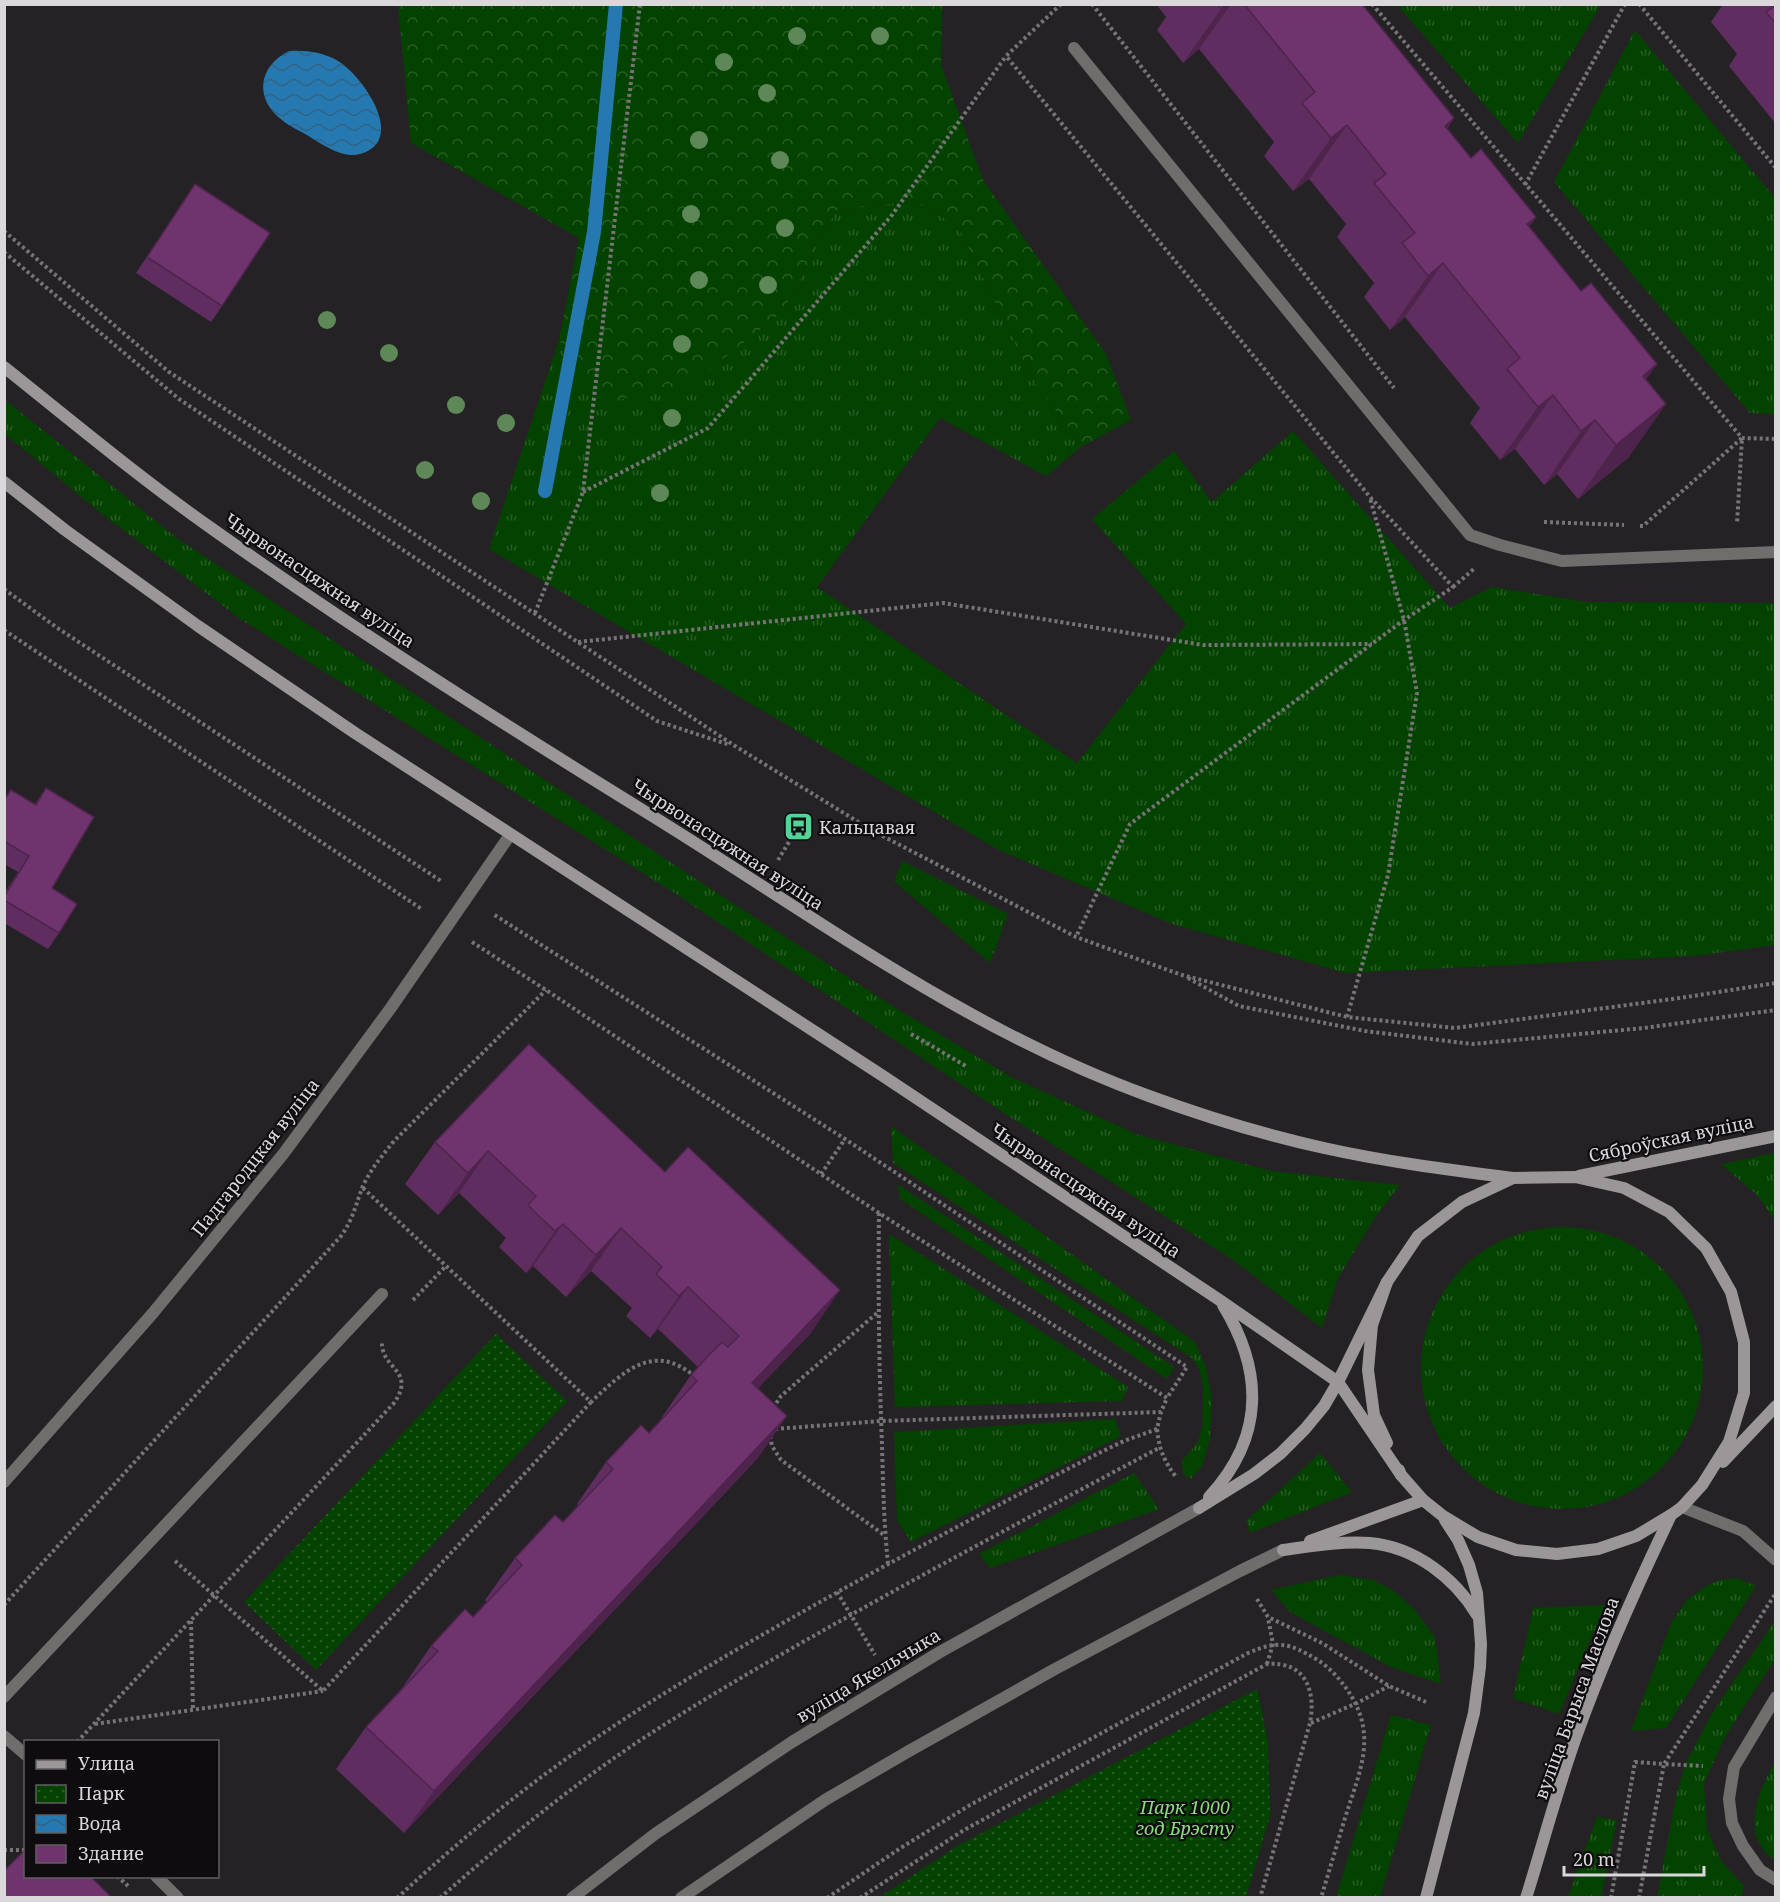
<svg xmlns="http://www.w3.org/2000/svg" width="1780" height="1902" viewBox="0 0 1780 1902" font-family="'Noto Serif',serif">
<defs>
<pattern id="grass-tufts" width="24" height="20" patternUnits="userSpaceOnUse" patternTransform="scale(1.5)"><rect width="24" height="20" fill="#044200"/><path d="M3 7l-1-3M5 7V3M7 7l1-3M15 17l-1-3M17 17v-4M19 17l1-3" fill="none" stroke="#285d25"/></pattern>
<pattern id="forest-crowns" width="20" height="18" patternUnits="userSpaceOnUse" patternTransform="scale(1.5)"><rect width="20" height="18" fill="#044200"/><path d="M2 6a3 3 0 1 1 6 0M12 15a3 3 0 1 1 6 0" fill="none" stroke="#285d25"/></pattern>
<pattern id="park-dots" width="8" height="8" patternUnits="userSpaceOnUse" patternTransform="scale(1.5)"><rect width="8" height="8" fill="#044200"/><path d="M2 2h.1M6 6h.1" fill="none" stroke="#285d25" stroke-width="1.8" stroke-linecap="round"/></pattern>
<pattern id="water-waves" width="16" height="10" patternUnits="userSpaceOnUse" patternTransform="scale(1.5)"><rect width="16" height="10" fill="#2579b0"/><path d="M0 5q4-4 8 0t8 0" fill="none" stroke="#306384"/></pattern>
</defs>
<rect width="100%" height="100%" fill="#252225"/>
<!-- grass -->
<g fill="url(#grass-tufts)">
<path d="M 1397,5 L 1601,5 L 1518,143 Z"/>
<path d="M 1635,30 L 1775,198 L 1775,414 L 1750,413 L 1554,182 Z"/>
<path d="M 917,201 L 959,228 L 1032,378 L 1082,446 L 1046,476 L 940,418 L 817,587 L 1077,763 L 1186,624 L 1092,519 L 1174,451 L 1212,502 L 1293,431 L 1450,608 L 1492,587 L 1587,602 L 1775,603 L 1775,945 L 1695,956 L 1346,973 L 1172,924 L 997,849 L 489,549 L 559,340 L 602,403 L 783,311 L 836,210 Z"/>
<path d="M 4,399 L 178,539 L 711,889 L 902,1012 L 1013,1078 L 1136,1134 L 1271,1171 L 1400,1185 L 1376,1216 L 1338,1278 L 1322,1328 L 1233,1260 L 1010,1117 L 676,894 L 239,618 L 102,514 L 5,434 Z"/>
<path d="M 902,861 L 1008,914 L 990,963 L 894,881 Z"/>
<path d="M 891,1126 L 1195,1342 L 1206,1367 L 1212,1399 L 1210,1439 L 1202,1466 L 1191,1479 L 1183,1474 L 1182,1460 L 1197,1444 L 1202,1428 L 1203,1390 L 1200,1371 L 1192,1358 L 893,1163 Z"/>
<path d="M 1775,1153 L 1776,1153 L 1775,1220 L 1757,1195 L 1721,1164 Z"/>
<path d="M 897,1184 L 1174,1367 L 1167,1379 L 900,1199 Z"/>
<circle cx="1562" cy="1368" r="141"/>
<path d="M 889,1234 L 1128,1387 L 1122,1401 L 895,1407 Z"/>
<path d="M 1115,1419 L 1121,1436 L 911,1542 L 897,1520 L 894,1432 Z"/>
<path d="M 1320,1453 L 1352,1492 L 1250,1533 L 1246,1521 Z"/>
<path d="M 1134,1473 L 1159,1509 L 990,1568 L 979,1554 Z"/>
<path d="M 1339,1575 L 1373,1580 L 1394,1591 L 1414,1609 L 1435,1637 L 1441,1684 L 1391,1667 L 1290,1612 L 1271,1590 Z"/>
<path d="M 1737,1578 L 1756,1586 L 1666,1728 L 1631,1731 L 1671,1623 L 1687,1600 L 1706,1586 L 1720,1580 Z"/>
<path d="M 1605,1605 L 1559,1714 L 1513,1698 L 1533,1608 Z"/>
<path d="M 1775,1621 L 1775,1659 L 1725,1737 L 1704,1783 L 1707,1829 L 1721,1861 L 1744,1886 L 1741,1897 L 1657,1897 L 1677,1792 L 1685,1765 L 1712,1713 Z"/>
<path d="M 1391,1715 L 1431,1725 L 1380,1897 L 1336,1897 Z"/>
<path d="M 1775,1762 L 1775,1860 C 1739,1838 1758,1790 1775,1762 Z"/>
<path d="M 1597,1817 L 1617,1820 L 1601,1897 L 1568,1897 Z"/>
</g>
<!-- forest -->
<path fill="url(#forest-crowns)" d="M 398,5 L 942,5 L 941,65 L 983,180 L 1106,354 L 1131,420 L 1082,446 L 1032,378 L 959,228 L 917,201 L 836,210 L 783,311 L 688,387 L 601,403 L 559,340 L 579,238 L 411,143 Z"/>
<!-- park -->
<g fill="url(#park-dots)">
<path d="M 496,1334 L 567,1401 L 316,1670 L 244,1602 Z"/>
<path d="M 1257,1689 L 1268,1741 L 1270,1816 L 1246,1897 L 880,1897 L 959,1845 Z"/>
</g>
<!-- water -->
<path fill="url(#water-waves)" d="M 289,51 C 306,50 323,52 338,61 C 363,76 408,141 360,154 C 344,159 323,145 310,137 C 301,131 290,127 282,120 C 254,99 258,66 289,51 Z"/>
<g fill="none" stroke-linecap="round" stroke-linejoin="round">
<!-- stream -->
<path stroke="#2579b0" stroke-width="14" d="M 545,491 L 594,232 L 616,4"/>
<!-- path -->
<g stroke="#767476" stroke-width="4" stroke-dasharray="3 3" stroke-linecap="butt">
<path d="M 1061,4 L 1006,56 L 1370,497 L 1453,587 L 1404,620 L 1130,824 L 1076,937"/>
<path d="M 1092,4 L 1394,388"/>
<path d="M 1372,4 L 1742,438 L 1776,439"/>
<path d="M 1639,4 L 1776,168"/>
<path d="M 1525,185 L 1625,4"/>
<path d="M 4,231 L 169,372 L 735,746 L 873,831 L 1076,937 L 1182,975 L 1347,1017 L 1455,1028 L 1680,998 L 1776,983"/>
<path d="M 4,252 L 179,399 L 657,721 L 730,745"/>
<path d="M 583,492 L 708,428 L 892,215 L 1006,56"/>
<path d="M 1544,522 L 1624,525"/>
<path d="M 1640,526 L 1643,526 L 1742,438 L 1737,524"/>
<path d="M 1453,587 L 1475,568"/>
<path d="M 4,589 L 56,627 L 441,881"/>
<path d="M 535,613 L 583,492 L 640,4"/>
<path d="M 4,630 L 423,910"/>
<path d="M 578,642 L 943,603 L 1203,645 L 1372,644"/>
<path d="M 778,860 L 798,827"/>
<path d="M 472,942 L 546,990 L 879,1213 L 1167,1398 L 1187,1367 L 845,1139 L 493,914"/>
<path d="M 1188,978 L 1239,1006 L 1365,1031 L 1472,1044 L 1644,1028 L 1776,1010"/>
<path d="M 1347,1017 L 1388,875 L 1417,693 L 1404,620 L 1370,498"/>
<path d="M 911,1034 L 966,1066"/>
<path d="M 821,1174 L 845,1139"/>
<path d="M 363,1188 L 591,1402 C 622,1373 653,1341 694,1376"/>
<path d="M 879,1213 C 878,1290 879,1368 882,1445 C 883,1485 884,1524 888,1564"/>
<path d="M 413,1300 L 446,1266"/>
<path d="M 773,1408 L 781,1396 L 877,1313"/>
<path d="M 775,1429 L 881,1421 L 1161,1412"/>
<path d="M 1157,1429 C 1159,1449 1164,1461 1176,1477"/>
<path d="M 770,1436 L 772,1446 L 781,1460 L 884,1535"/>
<path d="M 175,1561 L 323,1691 L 591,1402"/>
<path d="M 837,1592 L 875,1655"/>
<path d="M 1257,1599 L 1268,1617 L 1322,1643 L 1389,1686 L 1426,1702"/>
<path d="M 4,1605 L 341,1236 C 352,1221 356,1205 362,1188 C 370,1170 382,1156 394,1141 L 546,990"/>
<path d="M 191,1621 L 193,1710"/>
<path d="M 1267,1664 L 1273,1644 L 1268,1618"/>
<path d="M 1311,1723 L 1357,1703 L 1389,1686"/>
<path d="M 95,1724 L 323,1691"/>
<path d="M 77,1742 L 394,1403 C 417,1370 380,1369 382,1341"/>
<path d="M 4,1850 L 26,1850"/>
<path d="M 117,1876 L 128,1886"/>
<path d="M 397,1898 C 431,1867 465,1837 500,1809 C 592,1735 694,1673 797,1615 C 897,1558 999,1504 1101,1452 L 1124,1441 L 1157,1429 L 1161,1412 L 1167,1398"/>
<path d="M 440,1898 C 503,1842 569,1788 639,1741 C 697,1703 757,1668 817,1634 C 930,1570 1044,1509 1159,1448"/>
<path d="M 827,1898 L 899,1849 L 970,1805 L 1248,1653 C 1278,1640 1289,1643 1316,1659 C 1328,1666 1338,1677 1346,1688 C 1379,1734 1360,1770 1345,1818 C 1337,1845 1329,1871 1321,1898"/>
<path d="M 860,1898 L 964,1830 L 1267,1664 C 1306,1661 1316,1691 1310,1723 L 1260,1898"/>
<path d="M 1611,1898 L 1635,1762 L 1664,1764 L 1776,1593"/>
<path d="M 1639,1898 L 1664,1764 L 1703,1766"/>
</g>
<!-- service -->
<g stroke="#706d6d" stroke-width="12">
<path d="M 1074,48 L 1470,535 L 1500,545 L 1562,561 L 1776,552"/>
<path d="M 1682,1507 L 1743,1531 L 1776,1560"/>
<path d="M 4,1697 L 382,1294"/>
<path d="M 1776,1697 L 1734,1767 L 1729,1799 L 1732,1823 L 1743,1846 L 1760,1870 L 1776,1880"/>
<path d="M 4,1736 L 26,1755"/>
<path d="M 156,1876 L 178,1898"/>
</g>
<!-- minor -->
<g stroke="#706d6d" stroke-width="12">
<path d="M 4,1482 L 153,1313 L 284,1153 L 390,1009 L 510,835"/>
<path d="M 572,1898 L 655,1834 L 792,1742 L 940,1652 L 1199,1508"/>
<path d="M 681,1898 L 825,1800 L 909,1751 L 1055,1669 L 1240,1571 L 1283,1550"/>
</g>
<!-- secondary -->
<g stroke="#9b9798" stroke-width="12">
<path d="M 4,367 C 73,422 140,478 211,528 C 353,629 500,722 649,814 C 811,914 968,1031 1149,1096 C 1206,1117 1265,1135 1324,1148 C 1387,1162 1450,1170 1513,1178"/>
<path d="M 4,482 L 65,530 L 198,626 L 355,733 L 883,1076 L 1221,1301 L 1338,1382 L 1401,1475"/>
<path d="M 1579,1176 L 1776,1136"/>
<path d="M 1387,1282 L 1372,1325 L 1368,1370 L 1374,1415 L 1387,1443"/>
<path d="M 1723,1462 L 1776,1406"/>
<path d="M 1209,1497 C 1264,1438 1264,1372 1223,1305"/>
<path d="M 1199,1508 L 1254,1474 L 1280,1454 L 1305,1429 L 1324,1406 L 1338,1382 L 1387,1282 L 1418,1236 L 1462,1202 L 1513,1178 L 1575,1177 L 1624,1188 L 1669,1212 L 1706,1248 L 1731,1292 L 1744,1342 L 1744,1393 L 1729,1442 L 1702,1485 L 1682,1507 L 1671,1515 L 1636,1536 L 1598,1549 L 1557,1554 L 1516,1550 L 1478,1537 L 1443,1516 L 1423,1500 L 1401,1475 L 1399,1470"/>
<path d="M 1310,1541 L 1423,1500"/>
<path d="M 1283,1550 C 1312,1546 1341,1541 1370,1543 C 1415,1547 1455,1578 1477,1615"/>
<path d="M 1426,1898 L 1474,1713 L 1480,1667 L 1481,1644 L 1477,1593 L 1469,1565 L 1458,1540 L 1445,1520"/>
<path d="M 1526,1898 C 1543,1844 1557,1790 1576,1737 C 1603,1661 1636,1588 1671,1515"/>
</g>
</g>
<!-- trees -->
<g fill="#5e8858">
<circle cx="797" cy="36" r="9"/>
<circle cx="880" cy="36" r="9"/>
<circle cx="724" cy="62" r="9"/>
<circle cx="767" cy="93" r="9"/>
<circle cx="699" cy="140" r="9"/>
<circle cx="780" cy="160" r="9"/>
<circle cx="691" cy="214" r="9"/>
<circle cx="785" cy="228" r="9"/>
<circle cx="699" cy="280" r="9"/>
<circle cx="768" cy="285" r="9"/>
<circle cx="327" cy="320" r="9"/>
<circle cx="682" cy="344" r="9"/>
<circle cx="389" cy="353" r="9"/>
<circle cx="456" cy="405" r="9"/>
<circle cx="672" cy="418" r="9"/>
<circle cx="506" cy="423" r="9"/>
<circle cx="425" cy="470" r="9"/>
<circle cx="660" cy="493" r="9"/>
<circle cx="481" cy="501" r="9"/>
</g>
<!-- wall -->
<g fill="#5f2d5f">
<path d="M 1156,4 L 1362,4 L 1454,118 L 1447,129 L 1471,158 L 1536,217 L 1529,227 L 1646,379 L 1629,457 L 1578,499 L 1557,474 L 1544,485 L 1515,449 L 1500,460 L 1470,423 L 1480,408 L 1405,317 L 1390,330 L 1364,297 L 1374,283 L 1337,237 L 1346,224 L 1309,179 L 1293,191 L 1264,156 L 1274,142 L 1199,49 L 1183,63 L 1157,30 L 1166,17 Z"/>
<path d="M 1723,4 L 1776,4 L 1776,124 L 1729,66 L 1737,54 L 1711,22 Z"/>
<path d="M 195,184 L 222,306 L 211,322 L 136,273 Z"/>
<path d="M 46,788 L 52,888 L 59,933 L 48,949 L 4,923 L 4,894 L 18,872 L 4,864 L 4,799 L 11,790 L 35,804 Z"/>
<path d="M 529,1044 L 811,1333 L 758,1388 L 758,1458 L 404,1833 L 336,1769 L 366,1727 L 402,1688 L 431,1646 L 473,1617 L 487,1602 L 485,1600 L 515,1558 L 563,1522 L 578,1506 L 577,1504 L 606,1462 L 649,1433 L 663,1418 L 662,1417 L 691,1375 L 698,1367 L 658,1329 L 650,1338 L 626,1316 L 632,1308 L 591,1271 L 566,1297 L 533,1266 L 526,1273 L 499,1247 L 506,1238 L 459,1193 L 438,1215 L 405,1184 L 435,1142 Z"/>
</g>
<!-- shaded-wall -->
<g fill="#4e244d">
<path d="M 1226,4 L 1231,4 L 1199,49 L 1183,63 L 1221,9 Z"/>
<path d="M 1454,118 L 1416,172 L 1445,126 Z"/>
<path d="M 1347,125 L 1309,179 L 1293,191 L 1331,138 Z"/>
<path d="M 1536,217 L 1498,271 L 1527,224 Z"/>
<path d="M 1443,263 L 1405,317 L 1390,330 L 1428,276 Z"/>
<path d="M 1657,364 L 1619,418 L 1643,376 Z"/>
<path d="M 1553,395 L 1515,449 L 1500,460 L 1538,407 Z"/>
<path d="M 1666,404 L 1629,457 L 1578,499 L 1616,445 Z"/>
<path d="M 1595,420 L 1557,474 L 1544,485 L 1581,431 Z"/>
<path d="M 488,1151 L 459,1193 L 438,1215 L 468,1173 Z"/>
<path d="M 563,1224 L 533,1266 L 526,1273 L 555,1231 Z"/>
<path d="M 621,1228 L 591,1271 L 566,1297 L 596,1255 Z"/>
<path d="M 688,1287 L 658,1329 L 650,1338 L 679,1296 Z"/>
<path d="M 840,1290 L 811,1333 L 723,1425 L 752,1383 Z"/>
<path d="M 787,1416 L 758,1458 L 404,1833 L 434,1791 Z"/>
</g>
<!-- building -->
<g fill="#6f346e" stroke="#4e244d" stroke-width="1.5">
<path d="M 1217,4 L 1226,4 L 1221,9 Z"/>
<path d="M 1244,4 L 1362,4 L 1454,118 L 1445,126 L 1471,158 L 1481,149 L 1536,217 L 1527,224 L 1581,291 L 1591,283 L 1657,364 L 1643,376 L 1666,404 L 1616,445 L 1595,420 L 1581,431 L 1553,395 L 1538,407 L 1507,369 L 1520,358 L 1443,263 L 1428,276 L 1402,243 L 1415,233 L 1374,183 L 1386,174 L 1347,125 L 1331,138 L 1302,103 L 1315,92 Z"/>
<path d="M 1776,5 L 1776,24 L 1766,12 Z"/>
<path d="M 195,184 L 270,233 L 222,306 L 147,257 Z"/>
<path d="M 46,788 L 94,817 L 52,888 L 77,904 L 59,933 L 4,900 L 4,897 L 29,856 L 4,841 L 4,800 L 11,790 L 36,805 Z"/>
<path d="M 529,1044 L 665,1172 L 688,1147 L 840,1290 L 752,1383 L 787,1416 L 434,1791 L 366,1727 L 438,1651 L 431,1646 L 465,1609 L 473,1617 L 522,1565 L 515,1558 L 555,1515 L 563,1522 L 613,1469 L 606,1462 L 641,1425 L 649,1433 L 697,1381 L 691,1375 L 707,1357 L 722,1342 L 728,1347 L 739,1336 L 688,1287 L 679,1296 L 656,1274 L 662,1267 L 621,1228 L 596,1255 L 563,1224 L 555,1231 L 541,1218 L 528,1205 L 536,1196 L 488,1151 L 468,1173 L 435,1142 Z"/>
<path d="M 26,1849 L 26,1876 L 90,1876 L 112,1898 L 4,1898 L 4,1871 Z"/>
</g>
<!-- icons -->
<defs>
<symbol id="bus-square" viewBox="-11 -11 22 22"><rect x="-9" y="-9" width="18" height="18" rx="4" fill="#52d397" stroke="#0e0c0e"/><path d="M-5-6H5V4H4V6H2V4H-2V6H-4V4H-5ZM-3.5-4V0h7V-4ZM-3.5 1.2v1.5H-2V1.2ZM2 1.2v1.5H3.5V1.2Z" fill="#111"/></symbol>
</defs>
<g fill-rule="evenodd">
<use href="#bus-square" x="782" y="810" width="33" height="33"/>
</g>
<g text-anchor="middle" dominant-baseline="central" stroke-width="4.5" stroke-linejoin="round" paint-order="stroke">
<!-- street labels -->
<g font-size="18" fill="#dad8da" stroke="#0e0c0e">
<text transform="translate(320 580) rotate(34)">Чырвонасцяжная вуліца</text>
<text transform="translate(728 844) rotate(33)">Чырвонасцяжная вуліца</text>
<text transform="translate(1671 1138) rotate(-12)">Сяброўская вуліца</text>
<text transform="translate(255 1157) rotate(-52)">Падгародцкая вуліца</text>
<text transform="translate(1086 1190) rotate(34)">Чырвонасцяжная вуліца</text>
<text transform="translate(868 1675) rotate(-31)">вуліца Якельчыка</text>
<text transform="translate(1576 1698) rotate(-70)">вуліца Барыса Маслова</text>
</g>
<!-- poi labels -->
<g font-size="18" fill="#dad8da" stroke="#0e0c0e" text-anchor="start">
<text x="819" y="827">Кальцавая</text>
</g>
<!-- park labels -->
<g font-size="18" font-style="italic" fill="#8cdb81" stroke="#0e0c0e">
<text x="1185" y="1807">Парк 1000<tspan x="1185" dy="21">год Брэсту</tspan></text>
</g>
</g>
<!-- border -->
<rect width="1780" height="1902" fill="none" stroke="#dad8da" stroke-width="12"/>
<!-- legend -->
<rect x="24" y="1740" width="195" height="138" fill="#0e0c0e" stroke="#605e60" stroke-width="1.5"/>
<rect x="36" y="1760" width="30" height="9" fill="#9b9798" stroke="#605e60" stroke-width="1.5"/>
<text x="78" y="1770" font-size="18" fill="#dad8da">Улица</text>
<rect x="36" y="1785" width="30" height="18" fill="url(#park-dots)" stroke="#605e60" stroke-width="1.5"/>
<text x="78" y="1800" font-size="18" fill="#dad8da">Парк</text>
<rect x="36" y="1815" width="30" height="18" fill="url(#water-waves)" stroke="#605e60" stroke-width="1.5"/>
<text x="78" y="1830" font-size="18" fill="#dad8da">Вода</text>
<rect x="36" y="1845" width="30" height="18" fill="#6f346e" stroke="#605e60" stroke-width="1.5"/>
<text x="78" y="1860" font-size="18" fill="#dad8da">Здание</text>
<!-- scale -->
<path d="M1564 1866v9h140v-9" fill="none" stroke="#dad8da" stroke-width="3"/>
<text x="1573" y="1866" font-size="18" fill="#dad8da" stroke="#0e0c0e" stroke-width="4.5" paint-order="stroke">20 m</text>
</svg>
